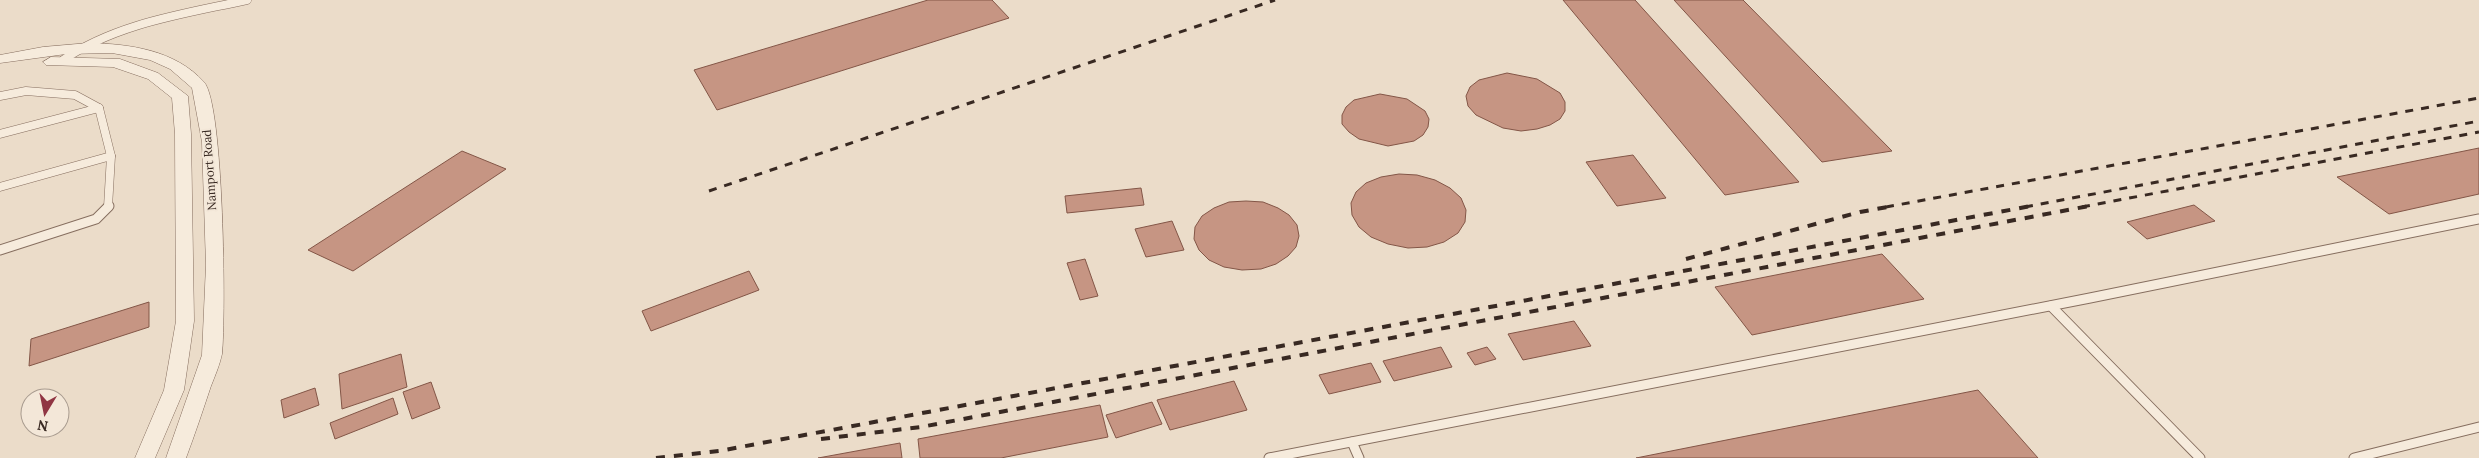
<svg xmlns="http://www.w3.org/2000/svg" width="2479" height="458" viewBox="0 0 2479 458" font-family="Lora,serif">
<rect width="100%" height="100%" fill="#ebdcc9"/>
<!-- building -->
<g fill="#c69583" stroke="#835647">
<path d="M 928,0 L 992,0 L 1009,18 L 717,110 L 694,70 Z"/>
<path d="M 1563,0 L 1635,0 L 1799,182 L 1725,195 Z"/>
<path d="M 1674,0 L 1743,0 L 1892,151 L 1822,162 Z"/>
<path d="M 1507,73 L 1537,79 L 1560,93 L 1565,102 L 1565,111 L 1560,119 L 1550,125 L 1537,129 L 1521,131 L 1503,128 L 1476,115 L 1468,106 L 1466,96 L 1470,87 L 1479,80 Z"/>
<path d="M 1380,94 L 1407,99 L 1425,111 L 1429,119 L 1428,127 L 1423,135 L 1414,141 L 1388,146 L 1359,139 L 1349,132 L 1342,124 L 1342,115 L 1346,107 L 1354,100 Z"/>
<path d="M 2479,148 L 2479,194 L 2389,214 L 2337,177 Z"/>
<path d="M 462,151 L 506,169 L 353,271 L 308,250 Z"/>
<path d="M 1633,155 L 1666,198 L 1617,206 L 1586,162 Z"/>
<path d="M 1399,174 L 1417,175 L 1435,180 L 1450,188 L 1461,198 L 1466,210 L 1465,222 L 1458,233 L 1444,242 L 1427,247 L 1408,248 L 1388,244 L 1371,237 L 1359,227 L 1352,215 L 1351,203 L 1356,192 L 1366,183 L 1381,177 Z"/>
<path d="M 1141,188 L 1144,205 L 1067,213 L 1065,196 Z"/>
<path d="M 1246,201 L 1263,202 L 1278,208 L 1289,215 L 1297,225 L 1299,236 L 1296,247 L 1288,256 L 1276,264 L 1261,269 L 1242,270 L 1224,267 L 1209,260 L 1199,250 L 1194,239 L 1195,227 L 1202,216 L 1214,208 L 1229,202 Z"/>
<path d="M 2194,205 L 2215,221 L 2147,239 L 2127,222 Z"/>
<path d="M 1172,221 L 1184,250 L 1146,257 L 1135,229 Z"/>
<path d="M 1882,254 L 1924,299 L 1752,335 L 1715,287 Z"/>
<path d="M 1085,259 L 1098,296 L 1080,300 L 1067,263 Z"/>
<path d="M 749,271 L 759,290 L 651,331 L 642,311 Z"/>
<path d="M 149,302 L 149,327 L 29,366 L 31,339 Z"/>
<path d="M 1574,321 L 1591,346 L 1523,360 L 1508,334 Z"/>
<path d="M 1441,347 L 1452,367 L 1394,381 L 1383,361 Z"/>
<path d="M 1487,347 L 1496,359 L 1475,365 L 1467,353 Z"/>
<path d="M 401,354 L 407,387 L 342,409 L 339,374 Z"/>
<path d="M 1371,363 L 1381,382 L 1329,394 L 1319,375 Z"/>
<path d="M 1234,381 L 1247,410 L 1170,430 L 1157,400 Z"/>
<path d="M 431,382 L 440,408 L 412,419 L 403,392 Z"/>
<path d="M 315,388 L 319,405 L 284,418 L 281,400 Z"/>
<path d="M 1978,390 L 2038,458 L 1636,458 Z"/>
<path d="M 393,398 L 398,414 L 335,439 L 330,423 Z"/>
<path d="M 1152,402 L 1162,424 L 1116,438 L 1106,415 Z"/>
<path d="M 1100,405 L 1108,437 L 1001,458 L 920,458 L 918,439 Z"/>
<path d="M 900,443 L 902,458 L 818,458 Z"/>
</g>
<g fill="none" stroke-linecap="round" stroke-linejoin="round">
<defs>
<g id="service-far1">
<path d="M 63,60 C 117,23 184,14 247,0"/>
<path d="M 0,96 L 26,91 L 75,95 L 99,108 L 111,156 L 108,207"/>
<path d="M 0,134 L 99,108"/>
<path d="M 0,187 L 111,156"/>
</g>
<g id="service">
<path d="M 0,250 L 96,219 L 109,206"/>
<path d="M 2051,306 L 2200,458"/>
<path d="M 1352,442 L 1359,458"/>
<path d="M 1269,458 L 2090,298 L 2479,219"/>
<path d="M 2354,458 L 2479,427"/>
</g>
<g id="minor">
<path d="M 89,43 C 130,44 175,50 204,82 C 224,104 226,317 222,354 C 220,364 215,376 211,386 C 203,410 195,434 186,458 L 166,458 L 202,355 L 206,265 L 202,142 L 192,88 L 170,69 L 150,60 L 112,53 L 66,54 L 0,63 L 0,55 L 43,47 Z"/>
<path d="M 51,57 L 120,59 L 158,73 L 188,96 L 191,134 L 194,321 L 184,390 L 155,458 L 135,458 L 164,390 L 176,321 L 175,134 L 172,98 L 148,79 L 113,67 L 46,65 L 43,62 Z"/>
</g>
</defs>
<!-- service-far1 casing -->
<use href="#service-far1" stroke="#866e5f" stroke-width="9"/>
<!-- service casing -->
<use href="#service" stroke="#866e5f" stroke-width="11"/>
<!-- minor casing -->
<use href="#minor" stroke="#866e5f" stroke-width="1"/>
<!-- service-far1 -->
<use href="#service-far1" stroke="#f6ebdc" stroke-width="8"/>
<!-- service -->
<use href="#service" stroke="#f6ebdc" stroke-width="9"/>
<!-- minor -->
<use href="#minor" fill="#f6ebdc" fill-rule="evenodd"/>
<!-- rail-far1 -->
<g stroke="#382922" stroke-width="3" stroke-dasharray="8 8" stroke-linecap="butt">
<path d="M 709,191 L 1275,0"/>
<path d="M 1886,207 L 2479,98"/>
<path d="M 2025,207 L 2479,121"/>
<path d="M 2082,207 L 2479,132"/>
</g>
<!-- rail -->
<g stroke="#382922" stroke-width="4" stroke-dasharray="9 9" stroke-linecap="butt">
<path d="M 1686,259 L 1860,212 L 1893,206"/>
<path d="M 821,439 L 921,427 L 2089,206"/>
<path d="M 656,458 L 719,451 L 2031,206"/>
</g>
</g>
<g text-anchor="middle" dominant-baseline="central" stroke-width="4" stroke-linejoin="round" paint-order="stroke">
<!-- street labels -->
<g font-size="12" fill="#382922" stroke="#f3e7d8">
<text transform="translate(209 170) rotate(-94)">Namport Road</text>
</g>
</g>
<!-- north arrow -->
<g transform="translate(45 413) rotate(190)"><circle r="24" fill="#f3e7d8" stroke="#a89b8f"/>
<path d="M0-4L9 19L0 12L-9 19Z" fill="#903543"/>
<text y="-8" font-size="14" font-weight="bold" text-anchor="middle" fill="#382922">N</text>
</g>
</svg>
